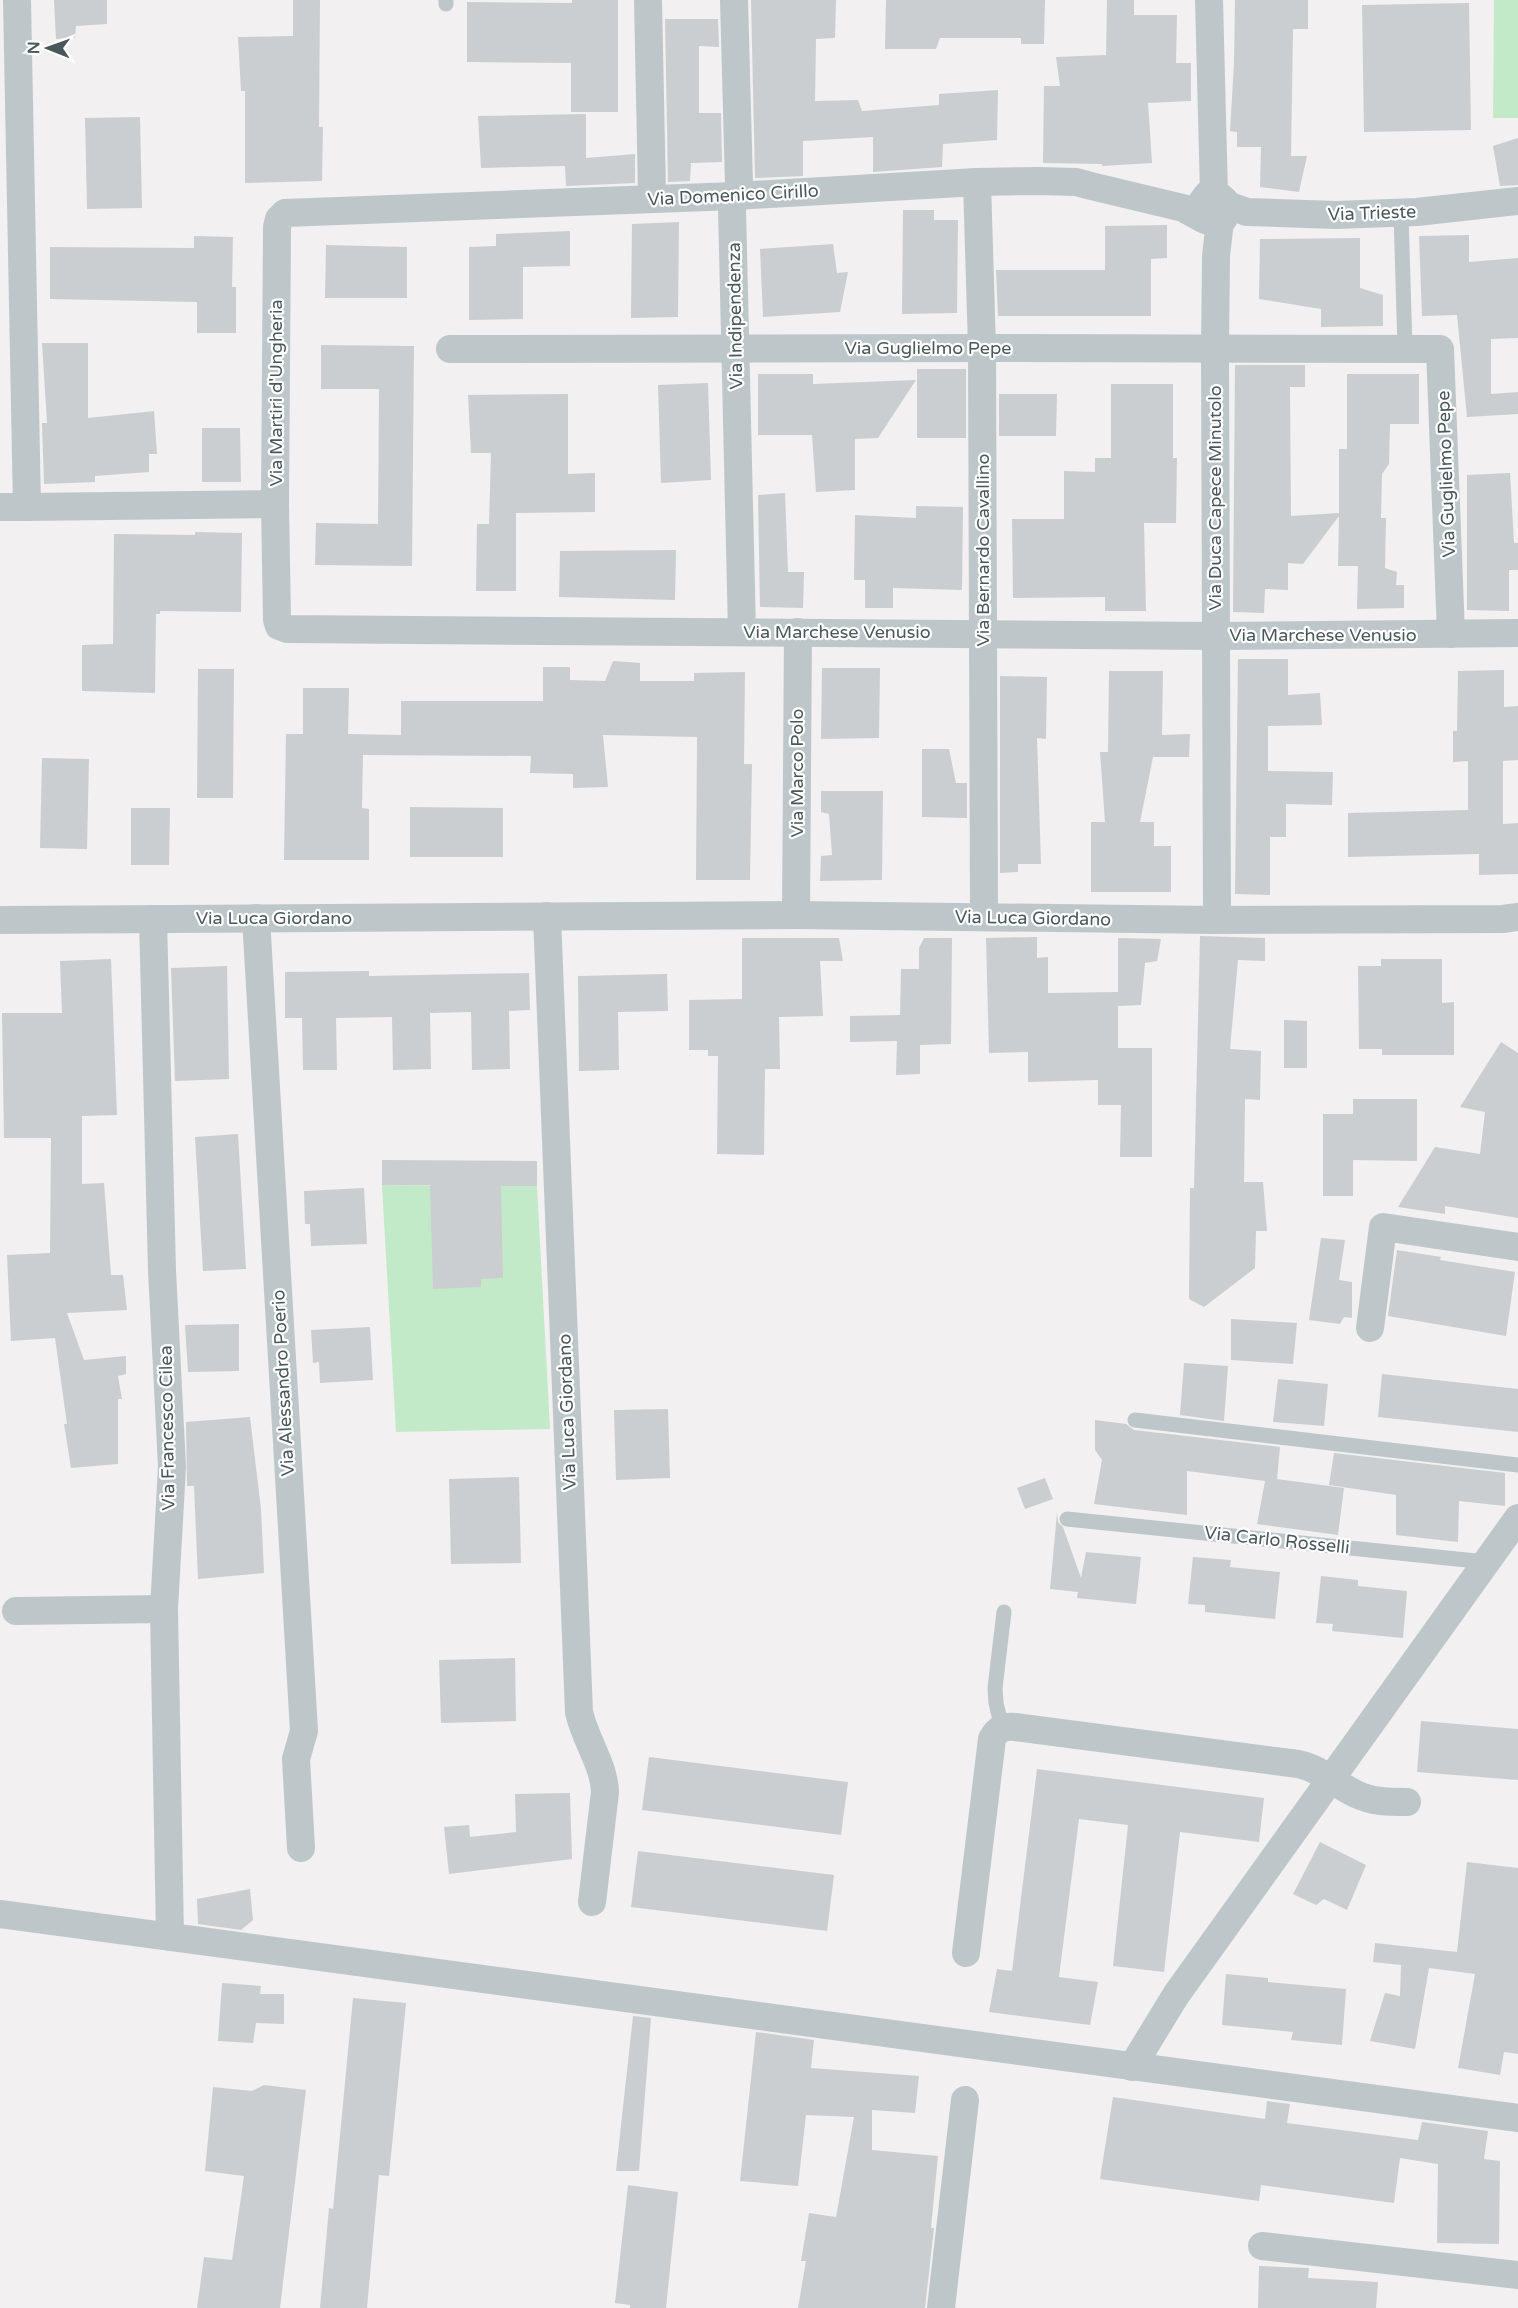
<svg xmlns="http://www.w3.org/2000/svg" width="1518" height="2308" viewBox="0 0 1518 2308" font-family="'Varela Round',sans-serif">
<rect width="100%" height="100%" fill="#f2f0f0"/>
<!-- green -->
<g fill="#c3eac8">
<path d="M 1494,0 L 1518,0 L 1518,118 L 1493,118 Z"/>
<path d="M 382,1185 L 537,1186 L 550,1429 L 396,1432 Z"/>
</g>
<!-- building -->
<g fill="#caced0">
<path d="M 54,0 L 107,0 L 107,24 L 76,26 L 75,38 L 56,39 Z"/>
<path d="M 293,0 L 320,0 L 319,127 L 323,127 L 322,181 L 245,183 L 245,91 L 241,91 L 238,37 L 293,36 Z"/>
<path d="M 572,0 L 618,0 L 618,112 L 571,112 L 571,63 L 467,62 L 467,2 L 572,3 Z"/>
<path d="M 751,0 L 836,0 L 835,38 L 816,39 L 815,101 L 858,100 L 862,111 L 939,105 L 939,94 L 998,90 L 997,140 L 943,144 L 942,167 L 873,172 L 873,137 L 803,141 L 803,176 L 755,178 Z"/>
<path d="M 886,0 L 1045,0 L 1044,44 L 1021,44 L 1021,38 L 940,38 L 936,49 L 885,49 Z"/>
<path d="M 1107,0 L 1134,0 L 1134,15 L 1177,15 L 1176,63 L 1191,63 L 1191,101 L 1148,103 L 1152,163 L 1102,166 L 1102,164 L 1043,163 L 1044,86 L 1060,86 L 1056,57 L 1106,55 Z"/>
<path d="M 1235,0 L 1308,0 L 1308,29 L 1293,29 L 1291,156 L 1307,156 L 1299,192 L 1260,187 L 1261,147 L 1237,147 L 1237,132 L 1230,131 L 1234,63 Z"/>
<path d="M 1469,3 L 1471,130 L 1364,132 L 1362,5 Z"/>
<path d="M 665,19 L 718,19 L 719,47 L 699,46 L 699,113 L 721,113 L 722,162 L 691,163 L 690,181 L 668,182 Z"/>
<path d="M 586,114 L 586,158 L 635,154 L 635,183 L 566,186 L 565,166 L 481,168 L 478,116 Z"/>
<path d="M 140,117 L 142,208 L 87,209 L 85,118 Z"/>
<path d="M 1518,138 L 1518,185 L 1500,186 L 1493,146 Z"/>
<path d="M 903,210 L 934,210 L 934,220 L 958,220 L 957,313 L 902,314 Z"/>
<path d="M 679,222 L 678,317 L 631,318 L 632,224 Z"/>
<path d="M 1167,225 L 1167,258 L 1151,259 L 1151,316 L 998,316 L 996,270 L 1105,270 L 1105,226 Z"/>
<path d="M 570,231 L 570,266 L 523,267 L 523,319 L 469,320 L 469,247 L 496,246 L 496,234 Z"/>
<path d="M 1469,235 L 1469,262 L 1518,258 L 1518,338 L 1491,339 L 1491,394 L 1518,392 L 1518,414 L 1467,417 L 1457,315 L 1422,316 L 1419,236 Z"/>
<path d="M 194,236 L 233,237 L 232,287 L 236,287 L 236,333 L 197,333 L 197,302 L 50,299 L 50,247 L 194,248 Z"/>
<path d="M 1360,238 L 1360,288 L 1383,295 L 1383,326 L 1321,327 L 1321,309 L 1259,299 L 1260,239 Z"/>
<path d="M 833,244 L 837,273 L 848,272 L 840,312 L 763,317 L 760,249 Z"/>
<path d="M 326,245 L 407,247 L 407,298 L 325,298 Z"/>
<path d="M 42,343 L 88,343 L 88,418 L 154,411 L 157,454 L 149,454 L 149,472 L 95,476 L 95,482 L 44,484 L 42,423 L 47,423 Z"/>
<path d="M 321,345 L 414,346 L 412,566 L 315,565 L 316,523 L 378,524 L 379,389 L 321,389 Z"/>
<path d="M 1235,365 L 1305,365 L 1305,387 L 1290,387 L 1291,516 L 1339,513 L 1339,449 L 1347,449 L 1347,374 L 1419,374 L 1419,424 L 1390,424 L 1389,464 L 1382,474 L 1381,518 L 1386,518 L 1385,568 L 1397,572 L 1396,585 L 1404,585 L 1404,608 L 1357,609 L 1358,566 L 1338,566 L 1339,516 L 1303,564 L 1288,563 L 1288,590 L 1265,589 L 1264,613 L 1233,612 Z"/>
<rect x="917" y="369" width="49" height="69"/>
<path d="M 758,374 L 813,374 L 813,384 L 916,380 L 878,438 L 855,439 L 855,490 L 816,492 L 812,435 L 758,435 Z"/>
<path d="M 708,383 L 711,480 L 661,483 L 658,385 Z"/>
<path d="M 1111,384 L 1173,384 L 1173,458 L 1177,458 L 1176,523 L 1144,523 L 1146,611 L 1105,611 L 1105,597 L 1013,598 L 1012,519 L 1064,519 L 1064,471 L 1095,472 L 1095,458 L 1111,458 Z"/>
<path d="M 568,394 L 568,474 L 595,473 L 595,512 L 516,513 L 516,591 L 476,591 L 477,524 L 489,524 L 491,453 L 471,453 L 468,395 Z"/>
<path d="M 999,394 L 1057,394 L 1056,436 L 999,436 Z"/>
<path d="M 202,428 L 240,428 L 241,482 L 202,482 Z"/>
<path d="M 1510,473 L 1514,543 L 1518,543 L 1518,570 L 1509,570 L 1509,611 L 1467,610 L 1467,475 Z"/>
<path d="M 785,493 L 788,572 L 804,572 L 803,608 L 760,607 L 758,495 Z"/>
<path d="M 916,506 L 963,507 L 962,590 L 893,588 L 893,608 L 865,608 L 865,580 L 854,580 L 855,515 L 916,518 Z"/>
<path d="M 195,532 L 242,533 L 241,612 L 160,611 L 160,614 L 156,614 L 155,693 L 82,691 L 82,645 L 113,644 L 114,534 L 195,535 Z"/>
<path d="M 676,550 L 675,600 L 559,597 L 560,551 Z"/>
<path d="M 1238,659 L 1288,659 L 1288,695 L 1320,693 L 1322,725 L 1268,726 L 1268,771 L 1333,772 L 1332,805 L 1286,804 L 1286,837 L 1270,837 L 1270,895 L 1235,894 Z"/>
<path d="M 613,661 L 640,663 L 640,681 L 694,681 L 694,673 L 745,672 L 744,764 L 752,764 L 750,880 L 696,880 L 697,737 L 603,735 L 608,787 L 573,788 L 573,774 L 530,773 L 531,756 L 363,755 L 362,808 L 369,809 L 369,860 L 284,860 L 286,734 L 303,734 L 303,688 L 349,688 L 348,734 L 401,735 L 401,701 L 543,701 L 543,667 L 570,667 L 570,680 L 605,681 Z"/>
<path d="M 822,668 L 880,668 L 879,738 L 821,739 Z"/>
<path d="M 198,669 L 234,669 L 233,798 L 197,798 Z"/>
<path d="M 1504,670 L 1504,707 L 1518,706 L 1518,760 L 1503,761 L 1503,824 L 1518,823 L 1518,874 L 1479,875 L 1479,854 L 1348,857 L 1348,813 L 1468,810 L 1468,761 L 1453,762 L 1453,731 L 1457,731 L 1458,671 Z"/>
<path d="M 1109,671 L 1163,671 L 1162,735 L 1190,734 L 1189,757 L 1153,757 L 1140,822 L 1154,822 L 1154,846 L 1171,846 L 1171,892 L 1091,892 L 1091,822 L 1105,822 L 1100,752 L 1108,752 Z"/>
<path d="M 1000,676 L 1047,677 L 1046,739 L 1037,738 L 1041,864 L 1018,864 L 1018,872 L 1000,873 Z"/>
<path d="M 922,749 L 949,749 L 956,783 L 967,783 L 967,818 L 922,817 Z"/>
<path d="M 42,758 L 89,759 L 87,849 L 40,848 Z"/>
<path d="M 821,791 L 883,791 L 882,880 L 820,881 L 821,856 L 832,855 L 829,814 L 821,812 Z"/>
<path d="M 410,807 L 503,808 L 503,857 L 410,857 Z"/>
<path d="M 131,808 L 170,808 L 169,865 L 131,865 Z"/>
<path d="M 1200,936 L 1265,938 L 1265,961 L 1238,960 L 1230,1049 L 1261,1051 L 1260,1100 L 1245,1099 L 1244,1182 L 1263,1182 L 1267,1231 L 1256,1231 L 1255,1268 L 1204,1307 L 1189,1299 L 1190,1188 L 1194,1188 Z"/>
<path d="M 1037,937 L 1037,958 L 1048,957 L 1048,993 L 1118,992 L 1118,938 L 1161,939 L 1157,961 L 1145,963 L 1141,1005 L 1118,1006 L 1118,1048 L 1152,1048 L 1152,1157 L 1120,1157 L 1121,1105 L 1098,1105 L 1098,1080 L 1028,1082 L 1028,1052 L 989,1053 L 986,938 Z"/>
<path d="M 742,938 L 839,938 L 843,961 L 820,961 L 823,1016 L 779,1017 L 780,1069 L 765,1069 L 764,1155 L 717,1154 L 718,1056 L 708,1056 L 708,1050 L 689,1050 L 689,1000 L 742,999 Z"/>
<path d="M 924,938 L 952,938 L 951,1044 L 920,1045 L 920,1074 L 896,1075 L 897,1041 L 850,1042 L 850,1016 L 900,1015 L 901,969 L 919,969 L 919,948 Z"/>
<path d="M 111,959 L 117,1115 L 82,1116 L 82,1184 L 104,1183 L 111,1275 L 123,1275 L 127,1310 L 67,1313 L 84,1360 L 126,1356 L 126,1374 L 118,1376 L 122,1399 L 118,1399 L 118,1464 L 71,1468 L 64,1424 L 67,1424 L 55,1338 L 11,1341 L 7,1255 L 50,1253 L 51,1138 L 4,1138 L 2,1013 L 62,1013 L 60,961 Z"/>
<path d="M 1381,959 L 1442,959 L 1442,1003 L 1454,1002 L 1454,1055 L 1382,1055 L 1382,1049 L 1359,1049 L 1358,966 L 1381,966 Z"/>
<path d="M 227,966 L 229,1079 L 175,1081 L 171,968 Z"/>
<path d="M 369,971 L 369,976 L 529,973 L 530,1010 L 509,1011 L 510,1069 L 472,1070 L 471,1012 L 430,1013 L 431,1069 L 393,1070 L 392,1017 L 336,1018 L 337,1070 L 303,1070 L 302,1018 L 285,1018 L 285,972 Z"/>
<path d="M 667,974 L 668,1011 L 618,1012 L 619,1070 L 579,1071 L 578,976 Z"/>
<path d="M 1284,1020 L 1307,1021 L 1307,1068 L 1284,1068 Z"/>
<path d="M 1501,1042 L 1518,1053 L 1518,1218 L 1445,1206 L 1445,1214 L 1398,1207 L 1435,1147 L 1480,1154 L 1485,1112 L 1460,1107 Z"/>
<path d="M 1353,1099 L 1417,1099 L 1417,1161 L 1353,1160 L 1353,1196 L 1323,1196 L 1323,1114 L 1353,1114 Z"/>
<path d="M 238,1134 L 246,1269 L 203,1271 L 195,1137 Z"/>
<path d="M 382,1160 L 537,1161 L 537,1186 L 501,1186 L 503,1278 L 481,1279 L 481,1287 L 433,1289 L 430,1185 L 382,1185 Z"/>
<path d="M 364,1188 L 367,1244 L 311,1246 L 310,1224 L 305,1224 L 304,1191 Z"/>
<path d="M 1321,1238 L 1345,1240 L 1339,1280 L 1352,1282 L 1352,1318 L 1344,1317 L 1340,1324 L 1309,1320 Z"/>
<path d="M 1397,1250 L 1441,1257 L 1440,1260 L 1515,1272 L 1506,1336 L 1388,1316 Z"/>
<path d="M 1231,1319 L 1297,1323 L 1293,1364 L 1231,1360 Z"/>
<path d="M 239,1324 L 239,1371 L 188,1372 L 185,1325 Z"/>
<path d="M 370,1327 L 373,1380 L 320,1383 L 319,1362 L 313,1363 L 311,1330 Z"/>
<path d="M 1184,1363 L 1228,1366 L 1224,1421 L 1180,1415 Z"/>
<path d="M 1382,1374 L 1518,1389 L 1518,1432 L 1378,1417 Z"/>
<path d="M 1278,1379 L 1328,1384 L 1324,1426 L 1273,1422 Z"/>
<path d="M 668,1409 L 670,1478 L 616,1480 L 614,1410 Z"/>
<path d="M 250,1417 L 261,1509 L 264,1573 L 198,1579 L 194,1486 L 187,1486 L 186,1422 Z"/>
<path d="M 1095,1420 L 1126,1424 L 1134,1430 L 1280,1447 L 1277,1479 L 1344,1488 L 1338,1535 L 1257,1524 L 1265,1481 L 1187,1471 L 1187,1515 L 1094,1504 L 1102,1460 L 1095,1450 Z"/>
<path d="M 1334,1453 L 1505,1473 L 1505,1506 L 1459,1501 L 1458,1542 L 1396,1535 L 1396,1495 L 1329,1485 Z"/>
<path d="M 519,1477 L 521,1563 L 451,1564 L 449,1479 Z"/>
<path d="M 1045,1478 L 1053,1499 L 1025,1509 L 1017,1488 Z"/>
<path d="M 1057,1513 L 1058,1522 L 1063,1527 L 1081,1578 L 1086,1552 L 1141,1557 L 1136,1604 L 1077,1598 L 1078,1592 L 1050,1589 Z"/>
<path d="M 1193,1557 L 1231,1560 L 1230,1567 L 1280,1572 L 1275,1619 L 1205,1612 L 1205,1605 L 1188,1604 Z"/>
<path d="M 1321,1576 L 1358,1580 L 1358,1586 L 1407,1591 L 1403,1638 L 1332,1631 L 1333,1624 L 1316,1623 Z"/>
<path d="M 515,1658 L 516,1721 L 441,1723 L 439,1660 Z"/>
<path d="M 1421,1721 L 1518,1729 L 1518,1780 L 1417,1772 Z"/>
<path d="M 649,1757 L 848,1782 L 841,1835 L 642,1810 Z"/>
<path d="M 1037,1769 L 1264,1798 L 1259,1842 L 1180,1832 L 1164,1972 L 1113,1966 L 1128,1825 L 1079,1819 L 1059,1977 L 1098,1982 L 1090,2025 L 989,2012 L 997,1969 L 1012,1971 Z"/>
<path d="M 570,1793 L 572,1859 L 449,1874 L 444,1827 L 469,1825 L 470,1837 L 516,1832 L 515,1794 Z"/>
<path d="M 1320,1842 L 1366,1865 L 1347,1910 L 1324,1899 L 1316,1905 L 1293,1894 Z"/>
<path d="M 638,1851 L 834,1875 L 827,1931 L 631,1907 Z"/>
<path d="M 1467,1862 L 1518,1868 L 1518,2054 L 1504,2052 L 1500,2075 L 1458,2068 L 1475,1974 L 1429,1968 L 1415,2049 L 1370,2041 L 1385,1993 L 1400,1996 L 1401,1965 L 1373,1962 L 1375,1943 L 1457,1952 Z"/>
<path d="M 250,1889 L 253,1920 L 241,1930 L 198,1924 L 197,1899 Z"/>
<path d="M 1226,1974 L 1268,1978 L 1268,1982 L 1346,1989 L 1342,2045 L 1291,2040 L 1293,2032 L 1222,2025 Z"/>
<path d="M 222,1983 L 261,1986 L 260,1994 L 284,1994 L 284,2024 L 256,2023 L 253,2043 L 218,2041 Z"/>
<path d="M 353,1998 L 406,2003 L 389,2176 L 379,2175 L 367,2308 L 320,2308 L 329,2208 L 333,2209 Z"/>
<path d="M 633,2016 L 651,2018 L 639,2171 L 616,2171 Z"/>
<path d="M 756,2032 L 814,2040 L 811,2068 L 919,2076 L 915,2113 L 872,2110 L 872,2150 L 938,2156 L 931,2228 L 934,2228 L 925,2308 L 798,2308 L 806,2261 L 801,2261 L 809,2213 L 836,2217 L 854,2117 L 806,2115 L 798,2186 L 740,2181 Z"/>
<path d="M 264,2085 L 306,2090 L 280,2308 L 197,2308 L 204,2257 L 232,2260 L 244,2176 L 205,2171 L 213,2087 L 252,2091 Z"/>
<path d="M 1113,2097 L 1265,2119 L 1267,2101 L 1290,2104 L 1287,2123 L 1418,2140 L 1422,2122 L 1488,2131 L 1484,2159 L 1500,2161 L 1499,2244 L 1437,2243 L 1438,2164 L 1400,2158 L 1394,2203 L 1261,2185 L 1259,2201 L 1100,2179 Z"/>
<path d="M 628,2185 L 678,2192 L 666,2308 L 630,2308 L 630,2305 L 615,2303 Z"/>
<path d="M 1259,2266 L 1309,2268 L 1308,2278 L 1378,2282 L 1376,2308 L 1258,2308 Z"/>
</g>
<g fill="none" stroke-linecap="round" stroke-linejoin="round">
<!-- lane -->
<g stroke="#bdc7ca" stroke-width="15">
<path d="M 446,0 L 446,4"/>
<path d="M 1401,213 L 1405,349"/>
<path d="M 1135,1420 L 1518,1465"/>
<path d="M 1067,1519 L 1486,1562"/>
<path d="M 1002,1728 L 996,1703 L 995,1688 L 1004,1612"/>
</g>
<!-- street -->
<g stroke="#bdc7ca" stroke-width="28">
<path d="M 648,0 L 652,194"/>
<path d="M 734,0 L 739,184 L 732,208 L 742,632"/>
<path d="M 1209,0 L 1214,194"/>
<path d="M 977,182 L 982,348 L 984,917"/>
<path d="M 1227,205 L 1247,212 L 1336,215 L 1417,212 L 1518,201"/>
<path d="M 450,349 L 982,348 L 1440,349 L 1451,634"/>
<path d="M 275,504 L 277,620 L 279,626 L 287,629 L 1216,636 L 1518,633"/>
<path d="M 0,507 L 27,507 L 17,0"/>
<path d="M 27,507 L 275,504 L 277,227 L 279,219 L 285,213 L 735,196 L 977,182 L 1038,181 L 1076,182 L 1091,186 L 1183,208 L 1205,220 L 1215,222 L 1224,218 L 1227,209 L 1225,201 L 1218,195 L 1207,195 L 1199,206 L 1201,217"/>
<path d="M 796,915 L 798,632"/>
<path d="M 547,916 L 579,1712 C 585,1740 604,1764 605,1792 L 592,1902"/>
<path d="M 256,918 L 304,1731 L 296,1759 L 301,1848"/>
<path d="M 153,919 L 162,1270 L 172,1467 L 164,1609 L 170,1937"/>
<path d="M 0,920 L 796,915 L 1217,920 L 1503,919 L 1518,917"/>
<path d="M 1217,920 L 1215,350 L 1216,256 L 1220,221"/>
<path d="M 1370,1328 L 1383,1227 L 1518,1247"/>
<path d="M 16,1611 L 164,1609"/>
<path d="M 0,1914 L 1518,2118"/>
<path d="M 966,1953 L 992,1739 C 997,1729 1003,1726 1015,1727 L 1298,1764 C 1320,1768 1336,1785 1356,1794 C 1372,1802 1389,1802 1407,1802"/>
<path d="M 1132,2067 L 1176,1995 L 1518,1518"/>
<path d="M 1262,2246 L 1518,2275"/>
<path d="M 941,2308 L 965,2100"/>
</g>
</g>
<g text-anchor="middle" dominant-baseline="central" stroke-width="4.5" stroke-linejoin="round" paint-order="stroke">
<!-- street labels -->
<g font-size="18" fill="#4a575b" stroke="#fff">
<text transform="translate(733 195) rotate(-3)">Via Domenico Cirillo</text>
<text transform="translate(1372 213) rotate(-2)">Via Trieste</text>
<text transform="translate(735 316) rotate(-91)">Via Indipendenza</text>
<text x="928" y="348">Via Guglielmo Pepe</text>
<text transform="translate(276 393) rotate(-90)">Via Martiri d'Ungheria</text>
<text transform="translate(1446 474) rotate(-92)">Via Guglielmo Pepe</text>
<text transform="translate(1215 498) rotate(-90)">Via Duca Capece Minutolo</text>
<text transform="translate(983 550) rotate(-90)">Via Bernardo Cavallino</text>
<text x="837" y="632">Via Marchese Venusio</text>
<text x="1323" y="635">Via Marchese Venusio</text>
<text transform="translate(797 773) rotate(-90)">Via Marco Polo</text>
<text x="274" y="918">Via Luca Giordano</text>
<text transform="translate(1033 918) rotate(1)">Via Luca Giordano</text>
<text transform="translate(283 1383) rotate(-93)">Via Alessandro Poerio</text>
<text transform="translate(567 1412) rotate(-92)">Via Luca Giordano</text>
<text transform="translate(167 1428) rotate(-91)">Via Francesco Cilea</text>
<text transform="translate(1277 1540) rotate(6)">Via Carlo Rosselli</text>
</g>
</g>
<!-- north arrow -->
<g transform="translate(48 48) rotate(271)" stroke="#ffffff" stroke-width="4.5" paint-order="stroke">
<path d="M0-4.5L10 22L0 15L-10 22Z" fill="#4a575b"/>
<text y="-9" font-size="16" font-weight="bold" text-anchor="middle" fill="#4a575b">N</text>
</g>
</svg>
